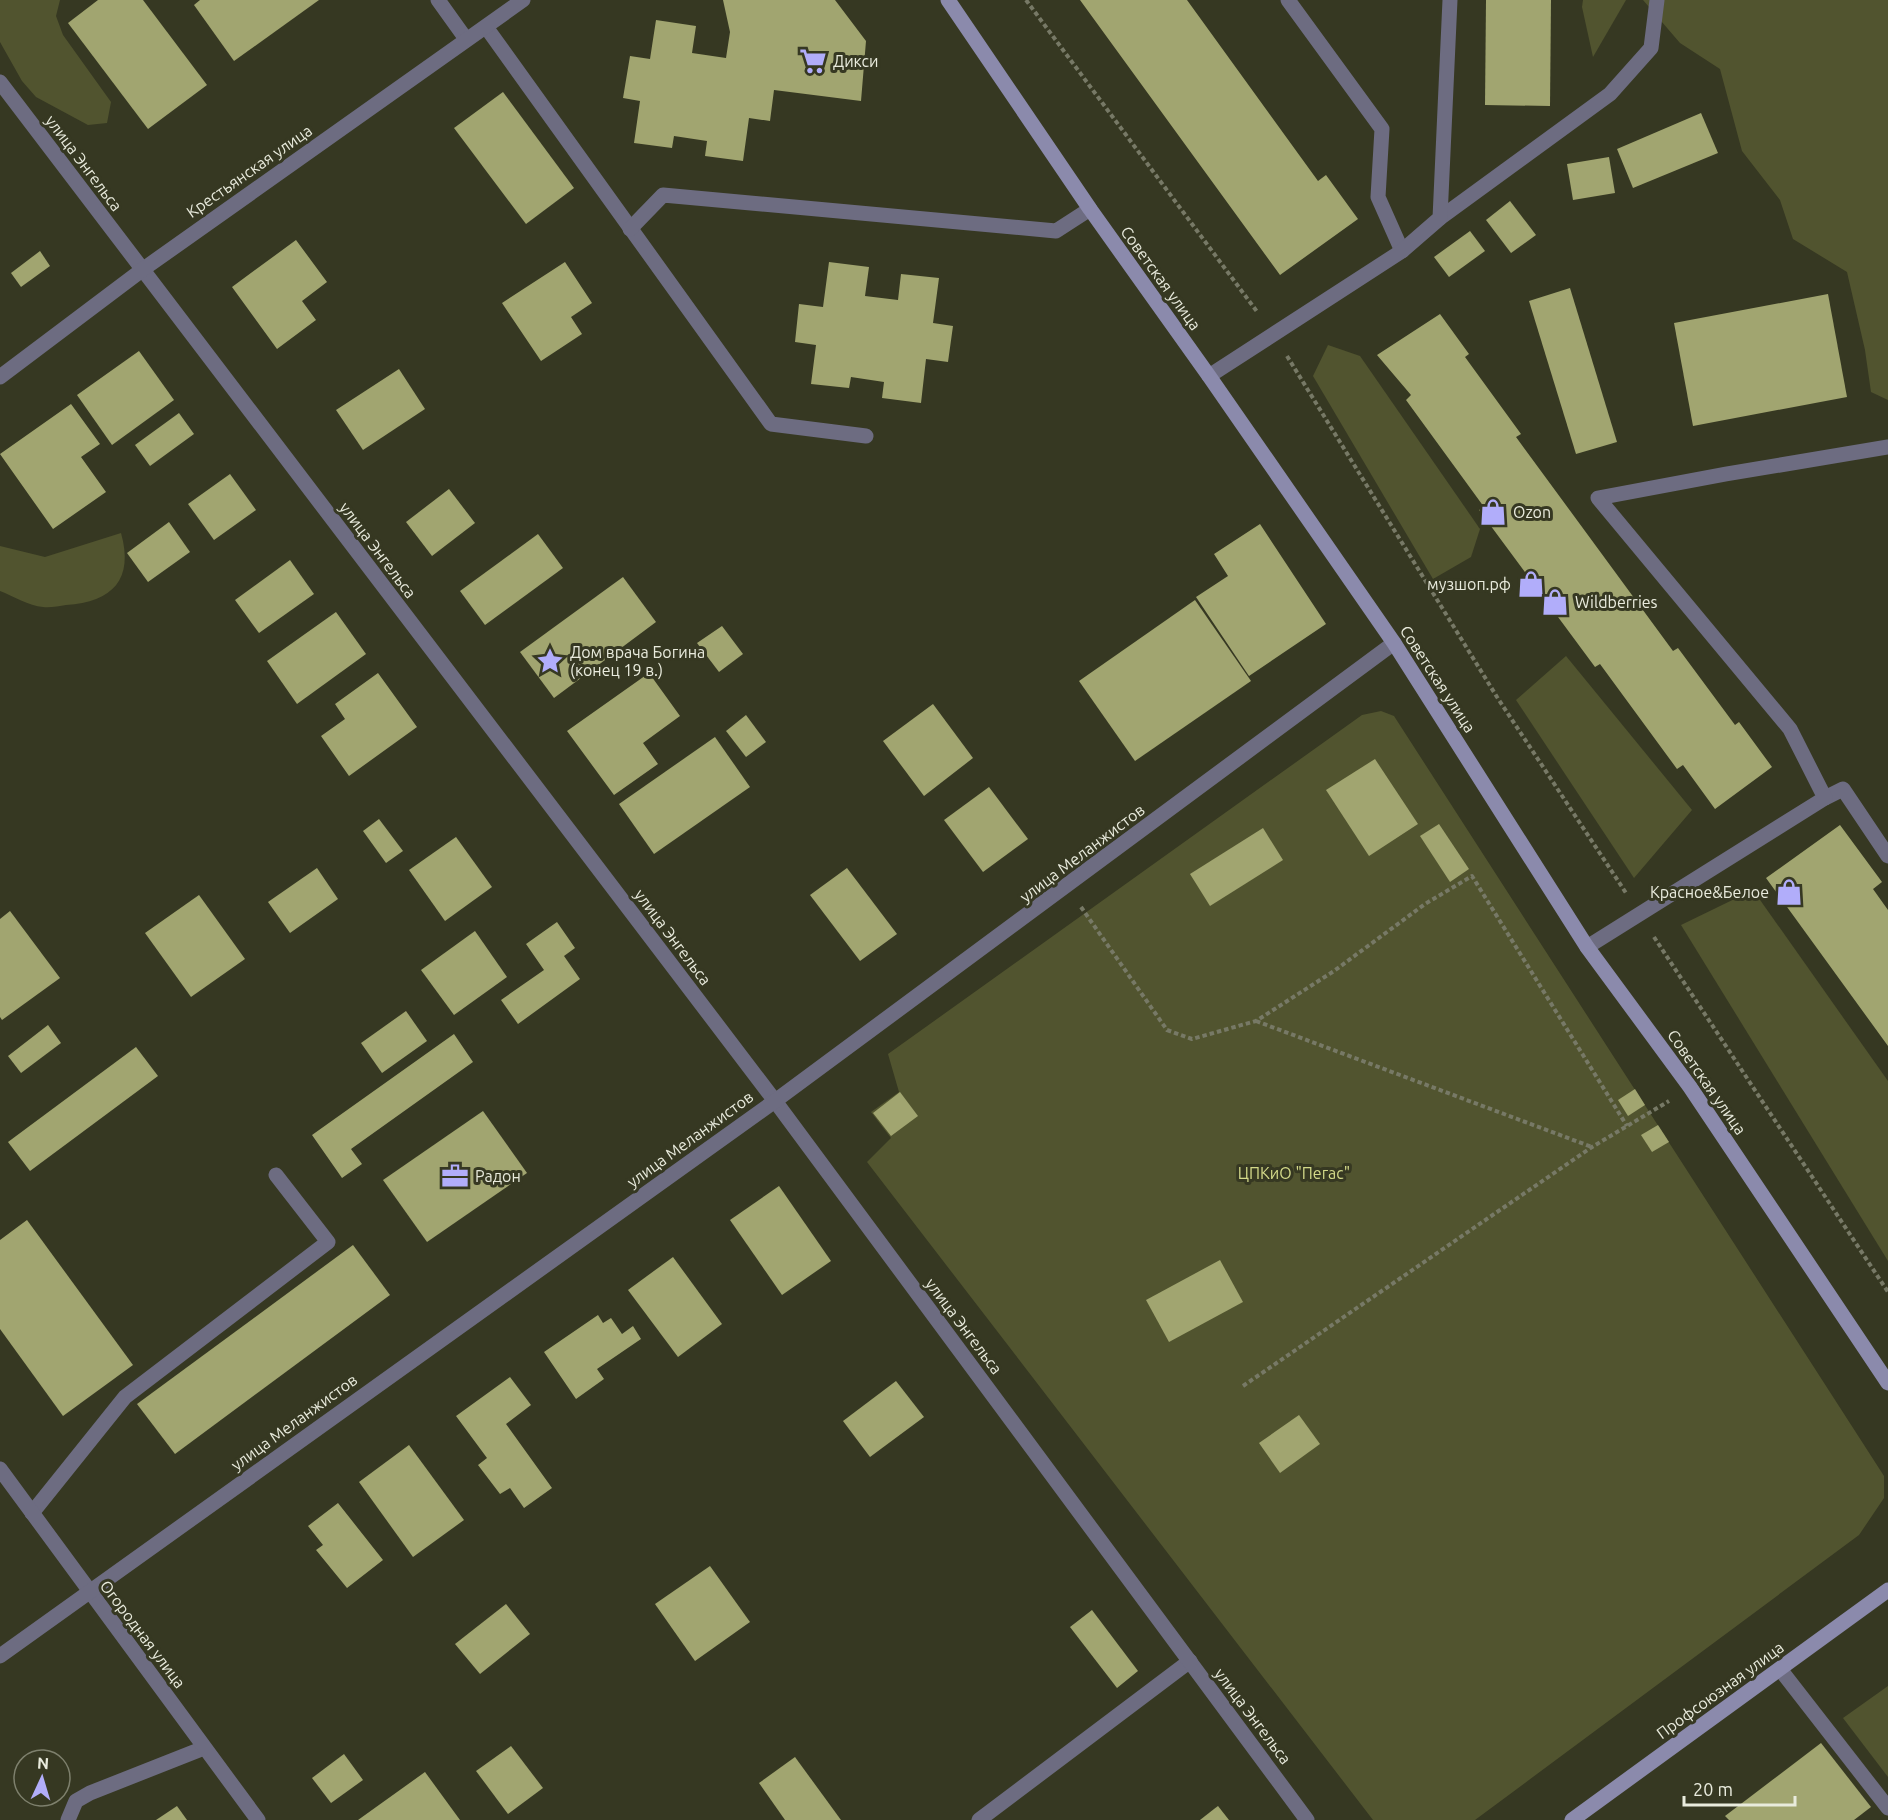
<svg xmlns="http://www.w3.org/2000/svg" width="1888" height="1820" viewBox="0 0 1888 1820" font-family="Ubuntu,sans-serif">
<rect width="100%" height="100%" fill="#363822"/>
<!-- green -->
<g fill="#51542f">
<path d="M 0,0 L 60,0 L 56,16 L 63,35 L 111,102 L 107,123 L 88,125 L 36,97 L 22,81 L 0,42 Z"/>
<path d="M 1583,0 L 1626,0 L 1593,57 L 1582,7 Z"/>
<path d="M 1643,0 L 1888,0 L 1888,400 L 1871,392 L 1865,350 L 1847,272 L 1793,239 L 1780,200 L 1742,151 L 1720,69 L 1680,43 Z"/>
<path d="M 1328,345 L 1360,356 L 1480,529 L 1471,557 L 1433,579 L 1313,376 Z"/>
<path d="M 121,533 C 134,579 113,602 66,605 C 59,606 50,608 43,607 C 29,606 13,596 0,591 L 0,546 L 45,557 Z"/>
<path d="M 1566,656 L 1692,810 L 1634,878 L 1516,700 Z"/>
<path d="M 1381,711 L 1394,716 L 1884,1476 L 1884,1498 L 1859,1535 L 1475,1820 L 1373,1820 L 867,1162 L 891,1138 L 871,1112 L 899,1092 L 888,1054 L 1362,715 Z"/>
<path d="M 1753,890 L 1888,1081 L 1888,1261 L 1681,925 Z"/>
<path d="M 1888,1686 L 1888,1777 L 1843,1718 Z"/>
</g>
<!-- building -->
<g fill="#a1a570">
<path d="M 98,0 L 143,0 L 207,85 L 148,129 L 68,23 Z"/>
<path d="M 200,0 L 319,0 L 234,61 L 194,5 Z"/>
<path d="M 723,0 L 835,0 L 866,41 L 861,101 L 774,90 L 770,121 L 749,118 L 743,161 L 705,156 L 707,141 L 674,136 L 672,148 L 634,143 L 640,101 L 623,98 L 630,56 L 650,59 L 656,20 L 696,26 L 692,53 L 726,58 L 730,32 Z"/>
<path d="M 1080,0 L 1187,0 L 1318,181 L 1326,175 L 1358,219 L 1280,275 Z"/>
<path d="M 1486,0 L 1551,0 L 1550,106 L 1485,105 Z"/>
<path d="M 503,92 L 574,188 L 526,224 L 454,128 Z"/>
<path d="M 1701,113 L 1718,153 L 1633,188 L 1617,149 Z"/>
<path d="M 1609,157 L 1615,193 L 1573,200 L 1567,164 Z"/>
<path d="M 1510,201 L 1536,235 L 1511,253 L 1486,220 Z"/>
<path d="M 1470,231 L 1485,251 L 1449,277 L 1434,257 Z"/>
<path d="M 296,240 L 327,282 L 302,301 L 316,320 L 277,349 L 232,287 Z"/>
<path d="M 40,251 L 50,266 L 21,287 L 11,273 Z"/>
<path d="M 565,262 L 592,303 L 571,317 L 582,334 L 541,361 L 502,303 Z"/>
<path d="M 829,262 L 869,267 L 865,296 L 898,300 L 901,274 L 939,278 L 933,323 L 953,326 L 948,362 L 926,359 L 921,403 L 882,398 L 884,382 L 851,377 L 849,388 L 811,384 L 816,345 L 795,342 L 799,304 L 823,307 Z"/>
<path d="M 1570,288 L 1617,442 L 1576,454 L 1529,301 Z"/>
<path d="M 1828,294 L 1847,397 L 1693,426 L 1674,323 Z"/>
<path d="M 1440,314 L 1469,354 L 1465,357 L 1521,434 L 1516,437 L 1673,651 L 1678,648 L 1735,725 L 1739,722 L 1772,767 L 1715,809 L 1683,765 L 1677,769 L 1600,664 L 1595,667 L 1479,510 L 1484,507 L 1406,400 L 1411,395 L 1377,355 Z"/>
<path d="M 139,351 L 174,400 L 112,445 L 77,395 Z"/>
<path d="M 399,369 L 425,409 L 363,450 L 336,410 Z"/>
<path d="M 71,404 L 100,444 L 81,457 L 106,492 L 53,529 L 0,454 Z"/>
<path d="M 179,413 L 194,434 L 150,466 L 135,445 Z"/>
<path d="M 230,474 L 256,510 L 214,540 L 188,504 Z"/>
<path d="M 449,489 L 475,523 L 432,556 L 406,522 Z"/>
<path d="M 169,522 L 190,552 L 148,582 L 127,553 Z"/>
<path d="M 1260,524 L 1326,624 L 1249,676 L 1196,597 L 1228,576 L 1214,554 Z"/>
<path d="M 538,534 L 563,568 L 485,625 L 460,591 Z"/>
<path d="M 290,560 L 314,594 L 259,633 L 235,600 Z"/>
<path d="M 623,577 L 656,622 L 554,698 L 520,652 Z"/>
<path d="M 1195,600 L 1251,681 L 1135,761 L 1079,681 Z"/>
<path d="M 336,612 L 366,654 L 297,704 L 267,661 Z"/>
<path d="M 722,626 L 743,654 L 719,672 L 697,643 Z"/>
<path d="M 378,673 L 417,727 L 349,776 L 321,736 L 345,719 L 335,704 Z"/>
<path d="M 649,673 L 680,716 L 643,743 L 658,764 L 614,795 L 567,731 Z"/>
<path d="M 933,704 L 973,758 L 924,796 L 883,741 Z"/>
<path d="M 746,715 L 766,742 L 746,757 L 726,731 Z"/>
<path d="M 715,737 L 750,787 L 654,854 L 619,804 Z"/>
<path d="M 1375,759 L 1418,824 L 1369,856 L 1326,790 Z"/>
<path d="M 989,787 L 1028,839 L 983,872 L 944,820 Z"/>
<path d="M 379,819 L 403,851 L 386,863 L 363,831 Z"/>
<path d="M 1439,824 L 1469,869 L 1450,882 L 1420,836 Z"/>
<path d="M 1840,825 L 1882,882 L 1873,889 L 1888,910 L 1888,1046 L 1766,878 Z"/>
<path d="M 1263,828 L 1283,860 L 1210,906 L 1190,874 Z"/>
<path d="M 456,837 L 492,887 L 445,921 L 409,870 Z"/>
<path d="M 317,868 L 338,899 L 290,933 L 268,902 Z"/>
<path d="M 847,868 L 897,934 L 860,961 L 810,895 Z"/>
<path d="M 199,895 L 245,959 L 191,997 L 145,933 Z"/>
<path d="M 10,911 L 60,978 L 2,1020 L 0,1017 L 0,919 Z"/>
<path d="M 557,922 L 575,948 L 564,956 L 580,979 L 518,1024 L 501,1000 L 544,970 L 526,944 Z"/>
<path d="M 475,931 L 507,977 L 454,1015 L 421,970 Z"/>
<path d="M 406,1011 L 427,1041 L 382,1073 L 361,1043 Z"/>
<path d="M 48,1025 L 61,1043 L 21,1073 L 8,1056 Z"/>
<path d="M 454,1034 L 473,1062 L 351,1149 L 362,1164 L 342,1178 L 312,1135 Z"/>
<path d="M 136,1047 L 158,1076 L 30,1171 L 8,1142 Z"/>
<path d="M 1635,1089 L 1645,1105 L 1628,1116 L 1618,1100 Z"/>
<path d="M 900,1092 L 918,1116 L 891,1136 L 873,1113 Z"/>
<path d="M 483,1111 L 527,1173 L 427,1242 L 383,1180 Z"/>
<path d="M 1658,1125 L 1669,1142 L 1652,1152 L 1641,1135 Z"/>
<path d="M 779,1186 L 831,1261 L 782,1295 L 730,1220 Z"/>
<path d="M 27,1220 L 133,1365 L 63,1416 L 0,1329 L 0,1240 Z"/>
<path d="M 353,1245 L 390,1295 L 175,1454 L 137,1404 Z"/>
<path d="M 673,1257 L 722,1324 L 678,1357 L 628,1290 Z"/>
<path d="M 1220,1260 L 1243,1302 L 1169,1342 L 1146,1300 Z"/>
<path d="M 598,1315 L 603,1323 L 611,1318 L 622,1334 L 633,1326 L 641,1339 L 597,1369 L 604,1379 L 576,1399 L 544,1352 Z"/>
<path d="M 510,1377 L 531,1405 L 506,1424 L 552,1488 L 524,1508 L 510,1488 L 500,1494 L 478,1465 L 487,1458 L 456,1416 Z"/>
<path d="M 896,1381 L 924,1417 L 870,1457 L 843,1421 Z"/>
<path d="M 1299,1415 L 1320,1444 L 1280,1473 L 1259,1443 Z"/>
<path d="M 409,1445 L 464,1520 L 413,1557 L 359,1482 Z"/>
<path d="M 338,1503 L 383,1560 L 347,1588 L 316,1550 L 323,1545 L 308,1526 Z"/>
<path d="M 710,1566 L 750,1622 L 695,1661 L 655,1604 Z"/>
<path d="M 506,1604 L 530,1634 L 480,1674 L 455,1644 Z"/>
<path d="M 1092,1610 L 1138,1671 L 1117,1688 L 1070,1627 Z"/>
<path d="M 1821,1743 L 1871,1807 L 1854,1820 L 1729,1820 L 1725,1816 Z"/>
<path d="M 511,1746 L 543,1788 L 508,1814 L 476,1771 Z"/>
<path d="M 344,1754 L 363,1780 L 331,1803 L 312,1778 Z"/>
<path d="M 795,1757 L 841,1820 L 785,1820 L 759,1783 Z"/>
<path d="M 425,1772 L 460,1820 L 358,1820 Z"/>
<path d="M 177,1806 L 187,1820 L 156,1820 Z"/>
<path d="M 1218,1806 L 1229,1820 L 1200,1820 L 1214,1809 Z"/>
</g>
<g fill="none" stroke-linecap="round" stroke-linejoin="round">
<!-- path -->
<g stroke="#777966" stroke-width="4" stroke-dasharray="4.5 3" stroke-linecap="butt">
<path d="M 1026,0 L 1258,313"/>
<path d="M 1287,356 L 1497,697 L 1626,893"/>
<path d="M 1081,907 L 1167,1030 L 1192,1039 L 1256,1021 L 1334,971 L 1425,904 L 1472,876 L 1627,1126"/>
<path d="M 1654,937 L 1888,1292"/>
<path d="M 1256,1021 L 1592,1147"/>
<path d="M 1243,1386 L 1592,1147 L 1669,1101"/>
</g>
<!-- lane -->
<g stroke="#6d6c81" stroke-width="15">
<path d="M 438,0 L 466,39"/>
<path d="M 1288,0 L 1382,129 L 1378,197 L 1402,251"/>
<path d="M 486,27 L 771,424 L 866,436"/>
<path d="M 1440,218 L 1610,94 L 1651,48 L 1657,0"/>
<path d="M 630,229 L 663,195 L 1056,231 L 1090,209"/>
<path d="M 1209,376 L 1402,251 L 1440,218 L 1450,0"/>
<path d="M 1825,798 L 1843,789 L 1888,856"/>
<path d="M 1587,947 L 1825,798 L 1790,729 L 1598,498 L 1726,474 L 1888,447"/>
<path d="M 32,1513 L 125,1397 L 328,1242 L 276,1175"/>
<path d="M 1780,1669 L 1888,1808"/>
<path d="M 68,1820 L 76,1801 L 90,1793 L 204,1748"/>
<path d="M 979,1820 L 1190,1661"/>
</g>
<!-- street -->
<g stroke="#6d6c81" stroke-width="15">
<path d="M 0,82 L 775,1101 L 1307,1820"/>
<path d="M 0,377 L 142,270 L 523,0"/>
<path d="M 0,1469 L 258,1820"/>
<path d="M 0,1656 L 775,1101 L 1394,643"/>
</g>
<!-- secondary -->
<g stroke="#8b8aac" stroke-width="15">
<path d="M 948,0 L 1090,209 L 1209,376 L 1394,643 L 1587,947 L 1690,1087 L 1888,1383"/>
<path d="M 1572,1820 L 1888,1590"/>
</g>
</g>
<!-- icons -->
<defs>
<symbol id="supermarket-bare" viewBox="-9 -9 18 18"><path d="M-6-5.5h2.5l.6 2H6L4.5 2H-2.5L-4.4-4H-6ZM-1.5 3.2a1.3 1.3 0 1 0 .1 0ZM3 3.2a1.3 1.3 0 1 0 .1 0Z" fill="#b1adfa" stroke="#363822" stroke-width="2.5" paint-order="stroke"/></symbol>
<symbol id="shop-bare" viewBox="-9 -9 18 18"><path d="M-5-2.5h2.3a2.7 3.5 0 0 1 5.4 0H5L5.5 6h-11ZM-1.5-2.5h3a1.5 2.3 0 0 0-3 0Z" fill="#b1adfa" stroke="#363822" stroke-width="2.5" paint-order="stroke"/></symbol>
<symbol id="sight-bare" viewBox="-9 -9 18 18"><path d="M0-6L1.8-2.2L6-1.7L2.9 1.2L3.7 5.4L0 3.3L-3.7 5.4L-2.9 1.2L-6-1.7L-1.8-2.2Z" fill="#b1adfa" stroke="#363822" stroke-width="2.5" paint-order="stroke"/></symbol>
<symbol id="office-bare" viewBox="-9 -9 18 18"><path d="M-6-3h4V-5.5h4V-3h4V5H-6ZM-1-4.5V-3h2v-1.5ZM-6 0V1H6V0Z" fill="#b1adfa" stroke="#363822" stroke-width="2.5" paint-order="stroke"/></symbol>
</defs>
<g fill-rule="evenodd">
<use href="#supermarket-bare" x="794" y="42" width="38" height="38"/>
<use href="#shop-bare" x="1474" y="493" width="38" height="38"/>
<use href="#shop-bare" x="1512" y="565" width="38" height="38"/>
<use href="#shop-bare" x="1536" y="583" width="38" height="38"/>
<use href="#sight-bare" x="531" y="642" width="38" height="38"/>
<use href="#shop-bare" x="1770" y="873" width="38" height="38"/>
<use href="#office-bare" x="436" y="1157" width="38" height="38"/>
</g>
<g text-anchor="middle" dominant-baseline="central" stroke-width="6" stroke-linejoin="round" paint-order="stroke">
<!-- poi labels -->
<g font-size="16" fill="#e9ebdd" stroke="#363822" text-anchor="start">
<text x="833" y="61">Дикси</text>
<text x="1513" y="512">Ozon</text>
<text x="1511" y="584" text-anchor="end">музшоп.рф</text>
<text x="1575" y="602">Wildberries</text>
<text x="570" y="652">Дом врача Богина<tspan x="570" dy="18">(конец 19 в.)</tspan></text>
<text x="1769" y="892" text-anchor="end">Красное&amp;Белое</text>
<text x="475" y="1176">Радон</text>
</g>
<!-- street labels -->
<g font-size="16" fill="#e9ebdd" stroke="#363822">
<text transform="translate(84 163) rotate(53)">улица Энгельса</text>
<text transform="translate(249 171) rotate(-35)">Крестьянская улица</text>
<text transform="translate(1161 278) rotate(54)">Советская улица</text>
<text transform="translate(378 550) rotate(53)">улица Энгельса</text>
<text transform="translate(1438 679) rotate(57)">Советская улица</text>
<text transform="translate(1082 853) rotate(-37)">улица Меланжистов</text>
<text transform="translate(673 937) rotate(53)">улица Энгельса</text>
<text transform="translate(1707 1082) rotate(55)">Советская улица</text>
<text transform="translate(690 1139) rotate(-36)">улица Меланжистов</text>
<text transform="translate(964 1326) rotate(53)">улица Энгельса</text>
<text transform="translate(294 1422) rotate(-36)">улица Меланжистов</text>
<text transform="translate(143 1634) rotate(53)">Огородная улица</text>
<text transform="translate(1720 1690) rotate(-36)">Профсоюзная улица</text>
<text transform="translate(1253 1716) rotate(53)">улица Энгельса</text>
</g>
<!-- park labels -->
<g font-size="16" fill="#d3d989" stroke="#363822">
<text x="1294" y="1173">ЦПКиО "Пегас"</text>
</g>
</g>
<!-- north arrow -->
<g transform="translate(42 1778) rotate(4)"><circle r="28" fill="#363822" stroke="#7e806d" stroke-width="1.5"/>
<path d="M0-4.5L10 22L0 15L-10 22Z" fill="#b1adfa"/>
<text y="-9" font-size="16" font-weight="bold" text-anchor="middle" fill="#e9ebdd">N</text>
</g>
<!-- scale -->
<path d="M1684 1796v9h111v-9" fill="none" stroke="#e9ebdd" stroke-width="3"/>
<text x="1693" y="1796" font-size="18" fill="#e9ebdd" stroke="#363822" stroke-width="4.5" paint-order="stroke">20 m</text>
</svg>
